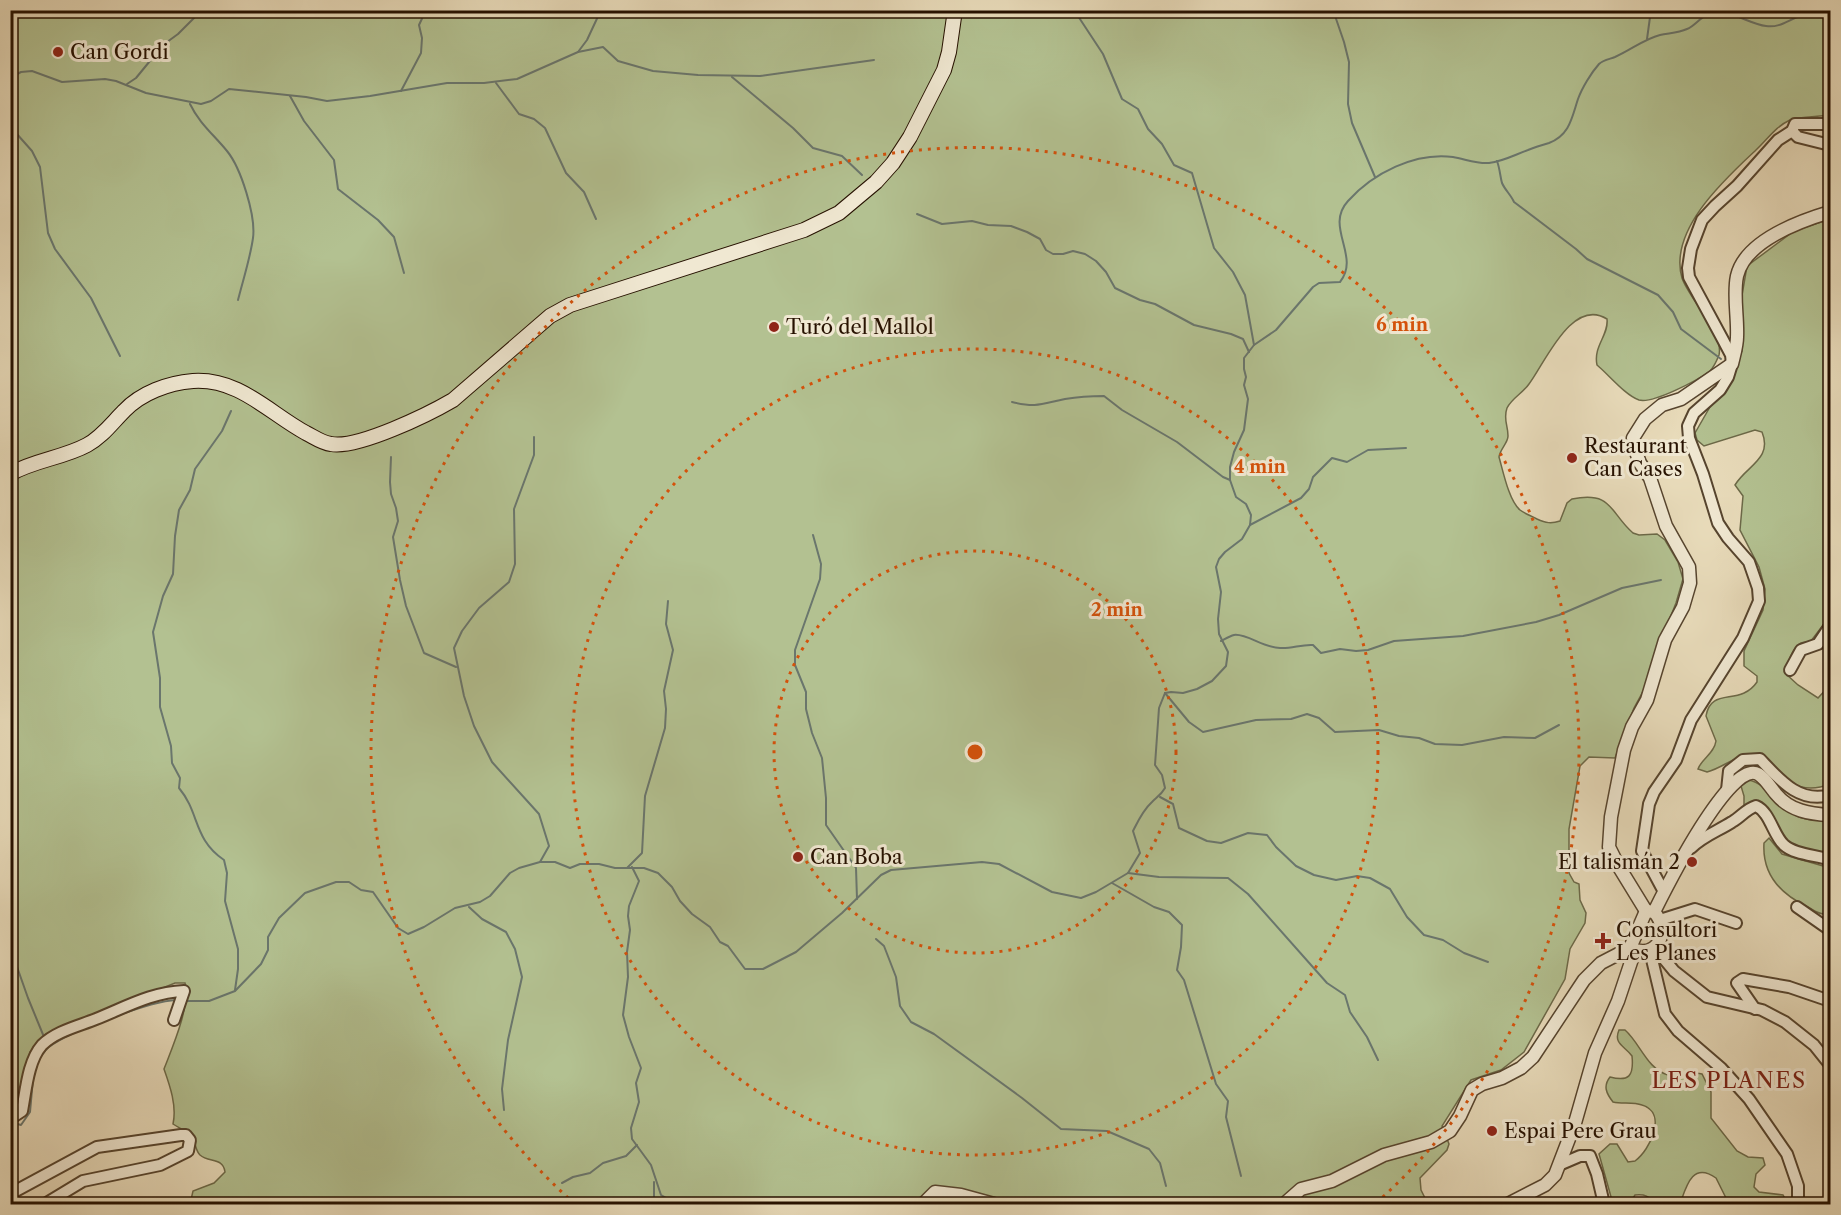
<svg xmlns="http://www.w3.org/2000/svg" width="1841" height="1215" viewBox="0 0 1841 1215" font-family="'Libre Caslon Text',serif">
<rect width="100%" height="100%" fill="#e8dbba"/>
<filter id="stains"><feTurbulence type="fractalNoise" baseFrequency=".00333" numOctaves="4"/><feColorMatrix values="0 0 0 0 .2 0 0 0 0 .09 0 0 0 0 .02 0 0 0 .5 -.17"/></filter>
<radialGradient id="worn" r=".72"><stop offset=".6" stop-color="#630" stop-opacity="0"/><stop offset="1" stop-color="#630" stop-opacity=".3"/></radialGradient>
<!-- green -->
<g fill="#b3c191" stroke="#6c6948" stroke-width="1.5">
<path d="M 11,11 L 1830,11 L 1830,115 C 1819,117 1800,116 1790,120 C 1775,127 1768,139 1756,150 C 1726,178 1668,230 1682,278 C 1689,299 1724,333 1719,355 C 1717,360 1714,367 1710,371 C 1698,380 1653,404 1639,400 C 1625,395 1609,375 1597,365 C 1593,346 1609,335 1607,319 C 1572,297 1545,363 1529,384 C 1523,393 1512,398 1507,408 C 1503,419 1508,425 1508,436 C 1508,443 1500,449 1499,457 C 1503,471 1509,501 1520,510 C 1525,514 1532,516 1537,519 C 1546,523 1551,524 1560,521 L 1567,503 L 1572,499 C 1613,491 1609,512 1633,533 L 1639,535 L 1657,534 L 1665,540 L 1678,562 L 1683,579 L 1676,603 L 1656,653 L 1647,684 L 1634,708 L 1615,758 L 1589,757 L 1580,766 L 1569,829 L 1569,873 L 1574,882 L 1579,884 L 1580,900 L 1586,913 L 1585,923 L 1570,949 L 1565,979 L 1524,1052 L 1501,1070 L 1471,1080 L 1442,1126 L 1449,1144 L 1447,1150 L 1420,1178 L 1421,1190 L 1428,1204 L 190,1204 L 193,1191 L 214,1183 L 225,1172 C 223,1157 209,1163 200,1155 C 195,1150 196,1143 192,1138 C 187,1130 180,1129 173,1124 C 177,1106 170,1086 164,1069 C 172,1048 191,1005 185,983 L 175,983 L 116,1007 L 41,1041 L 30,1052 L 18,1109 L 11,1115 Z"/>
<path d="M 1830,219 L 1830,616 L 1811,641 C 1808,642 1804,642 1801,643 C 1792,648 1787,664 1786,674 L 1798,685 L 1818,698 L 1830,685 L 1830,784 C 1798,797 1780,777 1760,755 C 1739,751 1726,767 1707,772 L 1698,769 C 1702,758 1714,754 1716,741 L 1706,716 C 1711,686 1740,707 1757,682 L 1757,676 L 1744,666 L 1744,651 L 1763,610 L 1765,589 L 1759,567 L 1740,530 L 1743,496 L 1735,485 C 1746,466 1773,459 1762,432 L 1755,430 L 1704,446 L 1697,440 L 1695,433 L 1742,351 L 1741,301 L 1747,266 L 1794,231 Z"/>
<path d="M 1748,780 C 1767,783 1777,805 1793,814 C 1805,821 1817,820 1830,821 L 1830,857 L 1788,844 L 1773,822 L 1744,805 L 1744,796 L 1741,786 Z"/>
<path d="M 1769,838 L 1782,854 L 1830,868 L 1830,899 L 1823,914 C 1816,913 1812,909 1806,906 C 1779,893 1762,874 1764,843 Z"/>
<path d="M 1619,1030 L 1625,1030 C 1640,1043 1647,1069 1668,1075 C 1680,1078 1691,1071 1702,1074 L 1711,1092 L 1711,1118 L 1737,1151 L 1748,1157 L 1763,1158 L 1765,1165 L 1756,1174 L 1754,1187 L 1759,1192 L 1783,1195 L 1788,1204 L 1729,1204 L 1716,1178 C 1692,1161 1686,1187 1680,1204 L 1655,1204 C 1649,1196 1645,1194 1635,1195 L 1629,1204 L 1613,1204 L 1599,1154 L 1610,1144 L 1617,1144 L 1628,1162 L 1635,1161 C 1650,1150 1668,1113 1642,1105 C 1633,1102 1622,1104 1613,1102 C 1606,1093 1603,1086 1610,1077 C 1629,1082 1634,1076 1632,1056 C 1625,1046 1613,1044 1619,1030 Z"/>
</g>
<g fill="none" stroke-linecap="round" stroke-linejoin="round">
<!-- stream -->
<g stroke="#6a766d" stroke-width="2">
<path d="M 1074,10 L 1103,54 L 1122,99 L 1138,109 L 1148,129 L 1162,144 L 1174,165 L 1192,173 L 1214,248 L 1233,272 L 1245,295 L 1254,345 L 1244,358 L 1244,369 L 1246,377 L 1244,385 L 1248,399 L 1244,430 L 1234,452 L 1230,467 L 1230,480 L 1236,497 L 1246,504 L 1251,515 L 1250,525 L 1242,539 L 1225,552 L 1219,559 L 1216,567 L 1221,592 L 1218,619 L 1219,634 L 1228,652 L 1226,666 L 1212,681 L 1197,689 L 1183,693 L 1171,692 L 1165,693"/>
<path d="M 1333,10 L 1344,42 L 1349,62 L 1348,104 L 1352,123 L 1375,177"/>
<path d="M 10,20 L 15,10"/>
<path d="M 1647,39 L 1651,10"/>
<path d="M 578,52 L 587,40 L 601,10"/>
<path d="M 732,77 L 793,128 L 813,148 L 842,156 L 862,175"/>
<path d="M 10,78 L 21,72 L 32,71 L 62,82 L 105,79 L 116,81 L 146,93 L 201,104 L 211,101 L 229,89 L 306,97 L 327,101 L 370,96 L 447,83 L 484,83 L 517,79 L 578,52 L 603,47 L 618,61 L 653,71 L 698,75 L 760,76 L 874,60"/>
<path d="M 496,83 L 519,114 L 534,119 L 545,128 L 566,173 L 584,192 L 596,219"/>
<path d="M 127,84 L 136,78 L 163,45 L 178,34 L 195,17 L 195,10"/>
<path d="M 401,91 L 421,53 L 422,38 L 419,25 L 426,10"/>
<path d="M 290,96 L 304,121 L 334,160 L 338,189 L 378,220 L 394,237 L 404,273"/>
<path d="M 190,104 C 199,123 214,135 227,151 C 241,168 256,216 253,238 C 250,259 243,280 238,300"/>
<path d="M 10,120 L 16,133 L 32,151 L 40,167 L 48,233 L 55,249 L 91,298 L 120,356"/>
<path d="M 1497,161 C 1500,169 1500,176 1502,183 C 1505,190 1511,195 1514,202 L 1576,249 L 1587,259 L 1658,295 L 1673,312 L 1681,329 L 1721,359"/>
<path d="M 917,214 L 942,224 L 972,221 L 988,225 L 1011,226 L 1027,232 L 1040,239 L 1046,250 L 1053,254 L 1063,254 L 1073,251 L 1085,254 L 1096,261 L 1106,272 L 1115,288 L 1140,300 L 1155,304 L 1194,325 L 1231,334 L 1243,339 L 1249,352"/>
<path d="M 1254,345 L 1276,330 L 1313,287 L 1319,283 L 1340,282 C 1361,256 1324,227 1348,201 C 1373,173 1415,152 1453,157 C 1465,159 1477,164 1489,163 C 1504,161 1514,155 1528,150 C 1535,147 1542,145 1549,143 C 1570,135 1572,117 1578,99 C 1582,88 1591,73 1599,64 C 1603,60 1610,59 1615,57 C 1631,50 1644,39 1660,35 C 1669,33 1678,33 1687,29 C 1695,26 1700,17 1709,14 C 1728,7 1748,24 1766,26 C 1780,28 1788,20 1800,16 C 1806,14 1812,13 1817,10"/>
<path d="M 1012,402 C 1037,408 1041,404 1065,399 C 1077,397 1091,396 1104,396 L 1122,410 L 1177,442 L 1223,477 L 1230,480"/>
<path d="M 231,411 L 222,431 L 195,469 L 190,490 L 179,510 L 175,536 L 173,574 L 163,596 L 153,632 L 160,678 L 160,707 L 171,746 L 172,763 L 180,778 L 179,788 C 200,813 193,839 224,860 L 227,873 L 225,901 L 238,949 L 238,969 L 235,990"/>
<path d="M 534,437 L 534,455 L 514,509 L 515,564 L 509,582 L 479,608 L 462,631 L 454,648 L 464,696 L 474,726 L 492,762 L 539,814 L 549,846 L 540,862"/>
<path d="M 391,457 L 390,482 L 391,494 L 396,508 L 398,521 L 393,537 L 400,580 L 406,606 L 424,653 L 456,667"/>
<path d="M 1250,525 L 1301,498 L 1309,489 L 1313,477 L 1332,458 L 1347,462 L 1368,450 L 1406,448"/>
<path d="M 813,535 L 821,564 L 820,579 L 795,650 L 795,665 L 806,692 L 806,709 L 812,733 L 822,758 L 826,798 L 826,825 L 856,868 L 857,899"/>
<path d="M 1221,641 C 1225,639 1230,636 1234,635 C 1246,633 1264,648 1280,648 C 1291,649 1302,644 1313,645 L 1321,653 L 1340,649 L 1356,651 L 1368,650 L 1394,641 L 1463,636 L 1536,622 L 1559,615 L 1622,588 L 1661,580"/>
<path d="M 1165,693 L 1189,722 L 1203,732 L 1256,720 L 1291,719 L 1307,714 L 1319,718 L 1335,732 L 1379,730 L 1399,736 L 1419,738 L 1435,744 L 1462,745 L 1504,737 L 1535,738 L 1559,725"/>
<path d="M 1160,797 L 1173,804 L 1179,828 L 1207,841 L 1221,843 L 1248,833 L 1267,835 L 1276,847 L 1296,866 L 1314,875 L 1336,880 L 1357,876 L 1370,878 L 1390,889 L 1407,917 L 1424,935 L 1443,940 L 1464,953 L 1488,962"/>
<path d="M 632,867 L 639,881 L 629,906 L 628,916 L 630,930 L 627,952 L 628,977 L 623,1015 L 629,1037 L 641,1068 L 636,1083 L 639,1102 L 631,1128 L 632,1139 L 651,1165 L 661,1195 L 677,1204"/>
<path d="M 627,868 L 642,853 L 645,796 L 665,728 L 666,709 L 664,691 L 673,650 L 666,624 L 668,601"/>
<path d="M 1128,873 L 1159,877 L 1228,878 L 1248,894 L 1327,983 L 1345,995 L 1350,1012 L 1367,1037 L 1378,1060"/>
<path d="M 1112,883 L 1154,907 L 1169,912 L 1182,925 L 1181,947 L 1177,970 L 1184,980 L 1216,1084 L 1228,1101 L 1226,1117 L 1241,1176"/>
<path d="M 469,907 L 482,919 L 506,932 L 515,949 L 522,977 L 508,1040 L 502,1089 L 504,1110"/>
<path d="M 876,939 L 884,946 L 896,977 L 900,1006 L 911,1022 L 934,1034 L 1022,1098 L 1061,1129 L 1107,1131 L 1149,1149 L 1160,1163 L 1166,1186"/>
<path d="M 10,947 L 28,998 L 44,1037"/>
<path d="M 185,1001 L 209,1001 L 235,991 L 261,964 L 268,950 L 268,937 L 279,918 L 305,893 L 336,882 L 349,882 L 361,890 L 373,892 L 398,928 L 408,934 L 424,927 L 455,908 L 480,902 L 490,896 L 510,873 L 519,868 L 540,862 L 555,862 L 570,868 L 580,864 L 599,864 L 615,868 L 644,868 L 658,873 L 672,887 L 680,901 L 692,914 L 710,927 L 720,942 L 728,946 L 745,969 L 763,969 L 796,952 L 842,913 L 881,875 L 891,870 L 982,862 L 999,864 L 1052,892 L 1081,898 L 1096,892 L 1128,873 L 1140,853 L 1133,831 C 1138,821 1143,810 1152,802 C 1157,797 1161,795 1165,788 L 1162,775 L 1155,765 L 1159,708 L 1165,693"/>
<path d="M 40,1057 C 43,1054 46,1049 49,1047 C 70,1031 151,1001 176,1000"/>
<path d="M 10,1122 L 21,1125 L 30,1112 L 33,1079"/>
<path d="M 562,1183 L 573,1177 L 590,1173 L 603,1163 L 626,1156 L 637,1145"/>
<path d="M 654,1204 L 654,1182"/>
</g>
<defs>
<g id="minor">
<path d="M 1792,131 L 1798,137 L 1830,145"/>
<path d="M 1790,670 L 1801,650 L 1818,644 L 1830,626"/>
<path d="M 1727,790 L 1729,771 L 1743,760 L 1760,759 C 1779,779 1799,804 1830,795"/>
<path d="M 1691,848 C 1703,836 1718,831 1732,822 C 1741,817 1746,809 1756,806 C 1770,812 1773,835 1784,845 C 1795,855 1817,855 1830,860"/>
<path d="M 1664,892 L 1642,851 L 1649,804 L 1654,792 L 1676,760 L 1691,720 L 1743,638 L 1759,601 L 1758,588 L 1749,562 L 1728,538 L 1718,523 L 1703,474 L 1689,438 L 1688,426 L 1694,413 L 1720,390 L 1728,377 L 1732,364 L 1731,355 L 1722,338 L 1689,277 L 1688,268 L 1691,249 L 1702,220 L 1715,206 L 1737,186 L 1778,140 L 1792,131 L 1795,124 L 1830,124"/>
<path d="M 1797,907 L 1830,930"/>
<path d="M 1660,920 L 1695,909 L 1736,923"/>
<path d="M 1655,948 L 1674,971 L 1707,997 L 1762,1010 L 1785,1022 L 1814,1045 L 1830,1065"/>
<path d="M 1650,951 L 1665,1014 L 1678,1031 L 1721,1068 L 1749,1099 L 1787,1154 L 1798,1186 L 1798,1204"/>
<path d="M 1755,1009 L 1737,983 L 1743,979 L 1789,987 L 1830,1001"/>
<path d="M 10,1119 L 22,1111 C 26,1090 28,1061 42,1045 C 56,1031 79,1026 96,1019 C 126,1007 152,992 184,991 L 174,1020"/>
<path d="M 1559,1165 L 1580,1156 L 1590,1156 L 1597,1174 L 1604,1204"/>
<path d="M 10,1194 L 97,1147 L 181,1135 L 186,1135 L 190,1140 L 188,1151 L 160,1165 L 83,1181 L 45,1204"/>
</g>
<g id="tertiary">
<path d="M 1646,911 L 1619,867 L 1609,847 L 1611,817 L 1624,750 L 1632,727 L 1647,700 L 1665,640 L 1683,607 L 1690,583 L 1689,567 L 1666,526 L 1650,478 L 1640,463 L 1636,452 L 1633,438 L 1645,419 L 1662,405 L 1681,399 L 1732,364 C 1734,355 1737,346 1737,337 C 1738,317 1733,295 1737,276 C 1745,241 1800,221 1830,212"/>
<path d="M 1654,912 C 1665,890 1730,759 1758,774 C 1765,778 1771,788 1776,794 C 1790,811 1810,814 1830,815"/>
<path d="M 1630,948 C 1658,961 1671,930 1654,912 L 1646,911"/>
<path d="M 1630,948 L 1646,911"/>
<path d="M 923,1204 L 935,1192 L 961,1195 L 994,1204"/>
<path d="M 1284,1204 L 1301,1189 L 1332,1181 L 1384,1155 L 1431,1142 L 1450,1131 L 1460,1116 L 1472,1090 L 1482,1084 L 1502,1078 L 1521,1068 L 1533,1057 L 1584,980 L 1601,963 L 1630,948"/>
<path d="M 1508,1204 L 1545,1185 L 1555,1175 L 1575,1123 L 1595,1053 L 1618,1001 L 1635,950"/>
</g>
<path id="secondary" d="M 10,474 C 34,460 63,458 87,445 C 102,437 112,423 124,411 C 141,393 168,383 193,381 C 239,378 269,413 306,433 C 314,437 322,443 331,444 C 358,449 429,414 453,400 L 550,316 L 570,305 L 804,230 L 839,213 L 876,182 L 893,163 L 910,137 L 944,70 L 949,52 L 955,10"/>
</defs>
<!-- minor casing -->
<use href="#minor" stroke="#56442e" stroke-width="14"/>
<!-- tertiary casing -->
<use href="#tertiary" stroke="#56442e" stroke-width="15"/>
<!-- secondary casing -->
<use href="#secondary" stroke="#261100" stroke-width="16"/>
<!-- minor -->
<use href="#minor" stroke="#f0e8d2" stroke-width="10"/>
<!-- tertiary -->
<use href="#tertiary" stroke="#f0e8d2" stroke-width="12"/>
<!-- secondary -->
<use href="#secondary" stroke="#f0e8d2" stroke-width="14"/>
</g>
<!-- distance rings -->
<g fill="none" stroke="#d5520b" stroke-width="3" stroke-dasharray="3 6">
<circle cx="975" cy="752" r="201"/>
<circle cx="975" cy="752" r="403"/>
<path d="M575 1204A604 604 0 1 1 1375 1204"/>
</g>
<!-- markers -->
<g fill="#8f2418" stroke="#f0e8d2" stroke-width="2">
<circle cx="58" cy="52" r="6"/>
<circle cx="774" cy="327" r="6"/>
<circle cx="1572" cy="458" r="6"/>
<circle cx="798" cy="857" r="6"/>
<circle cx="1692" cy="862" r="6"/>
<path d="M1600 932h6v6h6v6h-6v6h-6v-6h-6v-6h6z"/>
<circle cx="1492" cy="1131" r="6"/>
</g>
<g text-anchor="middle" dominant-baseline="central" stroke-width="6" stroke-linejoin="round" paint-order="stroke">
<!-- poi labels -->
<g font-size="20" fill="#261100" stroke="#f0e8d2" text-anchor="start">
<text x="70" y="52">Can Gordi</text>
<text x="786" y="327">Turó del Mallol</text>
<text x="1584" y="446">Restaurant<tspan x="1584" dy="23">Can Cases</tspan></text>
<text x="810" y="857">Can Boba</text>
<text x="1680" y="862" text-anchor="end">El talismán 2</text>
<text x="1616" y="930">Consultori<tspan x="1616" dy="23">Les Planes</tspan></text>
<text x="1504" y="1131">Espai Pere Grau</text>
</g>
<!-- quarter labels -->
<g font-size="22" letter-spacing="1.5" fill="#7a1f14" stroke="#f0e8d2">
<text x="1729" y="1080">LES PLANES</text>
</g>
</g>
<circle cx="975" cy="752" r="9" fill="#d5520b" stroke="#f0e8d2" stroke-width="3"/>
<g font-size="18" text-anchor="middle" font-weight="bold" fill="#d5520b" stroke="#f0e8d2" stroke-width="6" stroke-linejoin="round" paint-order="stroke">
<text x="1402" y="331">6 min</text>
<text x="1260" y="473">4 min</text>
<text x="1117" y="616">2 min</text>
</g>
<!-- margin -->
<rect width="1841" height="1215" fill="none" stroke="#e8dbba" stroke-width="36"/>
<rect x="12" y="12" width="1817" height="1191" fill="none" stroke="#261100" stroke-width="3"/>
<rect x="18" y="18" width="1805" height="1179" fill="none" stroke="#261100" stroke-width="1.5"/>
<rect width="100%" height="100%" filter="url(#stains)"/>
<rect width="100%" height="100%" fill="url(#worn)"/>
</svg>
